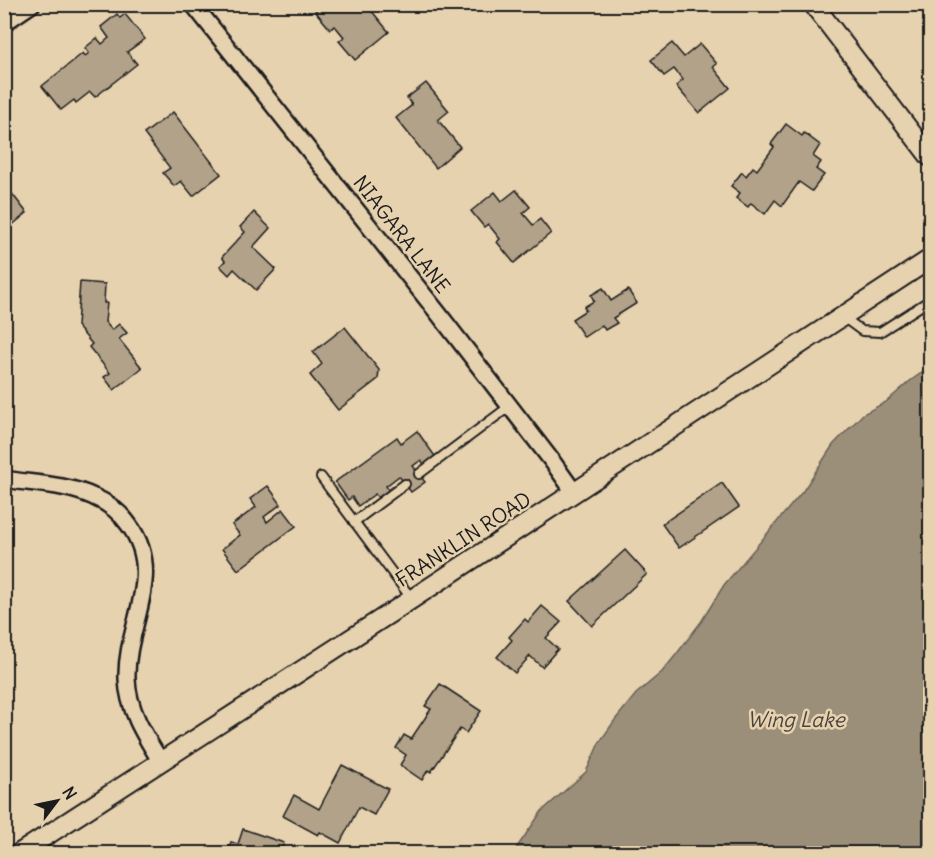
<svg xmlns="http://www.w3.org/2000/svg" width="935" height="858" viewBox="0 0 935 858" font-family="Delius,sans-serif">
<rect width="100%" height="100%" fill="#e7d2b0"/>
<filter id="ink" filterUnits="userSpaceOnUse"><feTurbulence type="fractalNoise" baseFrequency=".0167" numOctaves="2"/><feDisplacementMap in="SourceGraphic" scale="12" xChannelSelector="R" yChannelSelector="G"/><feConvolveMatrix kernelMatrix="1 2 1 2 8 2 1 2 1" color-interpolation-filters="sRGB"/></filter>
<g filter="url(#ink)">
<!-- water -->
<path fill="#9c8f7a" stroke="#696154" stroke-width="1.5" d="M 930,367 L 930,853 L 513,853 L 542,811 L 586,772 L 599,743 L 615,720 L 636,694 L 662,672 L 675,656 L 701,622 L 724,585 L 803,491 L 833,445 L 863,414 L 886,402 L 910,381 Z"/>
<!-- building -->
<g fill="#b1a289" stroke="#1c1c1c" stroke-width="1.5">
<path d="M 323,4 L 366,4 L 389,32 L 355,60 L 339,41 L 344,37 L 335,26 L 330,29 L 315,11 Z"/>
<path d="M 117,14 L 120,18 L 125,14 L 145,39 L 127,52 L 137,64 L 95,97 L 90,92 L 76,103 L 74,100 L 61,110 L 42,86 L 83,53 L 85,56 L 89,53 L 85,48 L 97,38 L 102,44 L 109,38 L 101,27 Z"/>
<path d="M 672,43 L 684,57 L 700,44 L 717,64 L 713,67 L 730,88 L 699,113 L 676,86 L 683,80 L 674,69 L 664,76 L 651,60 Z"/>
<path d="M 426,83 L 449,111 L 438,120 L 460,147 L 436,168 L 396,118 L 412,105 L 407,98 Z"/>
<path d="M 173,112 L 221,174 L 193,196 L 181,181 L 174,186 L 163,173 L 170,168 L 144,134 Z"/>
<path d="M 786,124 L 802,136 L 804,133 L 820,145 L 813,156 L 821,162 L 816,169 L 824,175 L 812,191 L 799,182 L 782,206 L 775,200 L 765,214 L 751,203 L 748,207 L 736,198 L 740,193 L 731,186 L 742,172 L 746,176 L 753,167 L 757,170 L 774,147 L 771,144 Z"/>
<path d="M 6,186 L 27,213 L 5,231 L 4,188 Z"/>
<path d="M 516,190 L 530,207 L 523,213 L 533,225 L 540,219 L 551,233 L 514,263 L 497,242 L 500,239 L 488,224 L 484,227 L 471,211 L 495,192 L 502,201 Z"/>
<path d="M 254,212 L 270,228 L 253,247 L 276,269 L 256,290 L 234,269 L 229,275 L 220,266 L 225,261 L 222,257 L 245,232 L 240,227 Z"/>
<path d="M 80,282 L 105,284 L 104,303 L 107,303 L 105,322 L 112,330 L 119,324 L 127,333 L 119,339 L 142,368 L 114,390 L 104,377 L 110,373 L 89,347 L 92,344 L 77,326 Z"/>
<path d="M 603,288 L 611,301 L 628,290 L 637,303 L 613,318 L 617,323 L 605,330 L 602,325 L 584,337 L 572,319 L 586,310 L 584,307 L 594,301 L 591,295 Z"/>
<path d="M 345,327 L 379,370 L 378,379 L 338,410 L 310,375 L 322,364 L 313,352 Z"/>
<path d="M 417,431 L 437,459 L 426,467 L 421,460 L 413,466 L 425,482 L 411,492 L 399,476 L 386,486 L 390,492 L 380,500 L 375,494 L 358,506 L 352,497 L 348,500 L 335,482 L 397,437 L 401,443 Z"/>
<path d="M 722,483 L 739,507 L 679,548 L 662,524 Z"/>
<path d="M 268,486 L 281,504 L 264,517 L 267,522 L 283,509 L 296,526 L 238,570 L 222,549 L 240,535 L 232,525 L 256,507 L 250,499 Z"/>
<path d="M 625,550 L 647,574 L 592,626 L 569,601 Z"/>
<path d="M 542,606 L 561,622 L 546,638 L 558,649 L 542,667 L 530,656 L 515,673 L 497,657 L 512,640 L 509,637 L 525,619 L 528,622 Z"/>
<path d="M 440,684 L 481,711 L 466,733 L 460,729 L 431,772 L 428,770 L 422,780 L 400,765 L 406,755 L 396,748 L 404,735 L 411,739 L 431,709 L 425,706 Z"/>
<path d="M 342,765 L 388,789 L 374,815 L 359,807 L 340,843 L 320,832 L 318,835 L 283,816 L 294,795 L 319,809 Z"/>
<path d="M 243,829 L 284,843 L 280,854 L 227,854 L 231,842 L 238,844 Z"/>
</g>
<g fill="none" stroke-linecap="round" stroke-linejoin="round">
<defs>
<g id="service">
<path d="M 843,317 L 862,331 L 880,332 L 930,300"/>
<path d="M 419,474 L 510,406"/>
<path d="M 321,477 L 411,598"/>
<path d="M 354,522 L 405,484"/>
</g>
<g id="minor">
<path d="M 193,4 L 438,313 L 552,461 L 574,492"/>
<path d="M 4,23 L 32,4"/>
<path d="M 4,479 C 34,484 66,484 94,497 C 108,503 120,512 129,525 C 166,575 125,625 127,679 C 128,710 145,736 161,762"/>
</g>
<g id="tertiary">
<path d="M 813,4 L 930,157"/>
<path d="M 18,854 L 412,599 L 930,259"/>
</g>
</defs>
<!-- service casing -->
<use href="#service" stroke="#1c1c1c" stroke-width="12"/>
<!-- minor casing -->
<use href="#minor" stroke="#1c1c1c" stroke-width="20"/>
<!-- tertiary casing -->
<use href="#tertiary" stroke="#1c1c1c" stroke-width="22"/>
<!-- service -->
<use href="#service" stroke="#e7d2b0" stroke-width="8"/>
<!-- minor -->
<use href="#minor" stroke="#e7d2b0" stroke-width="15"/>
<!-- tertiary -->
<use href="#tertiary" stroke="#e7d2b0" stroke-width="18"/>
</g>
</g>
<g text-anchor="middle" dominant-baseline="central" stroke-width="5" stroke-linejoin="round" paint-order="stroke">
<!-- street labels -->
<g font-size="20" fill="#1c1c1c" stroke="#e7d2b0">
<text transform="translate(402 234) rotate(52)">NIAGARA LANE</text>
<text transform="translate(463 539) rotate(-33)">FRANKLIN ROAD</text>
</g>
<!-- water labels -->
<g font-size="21" font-style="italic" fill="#49443d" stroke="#e7d2b0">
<text x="796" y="719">Wing Lake</text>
</g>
</g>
<!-- margin -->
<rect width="935" height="858" fill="none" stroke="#e7d2b0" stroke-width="24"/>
<rect x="12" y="12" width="911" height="834" fill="none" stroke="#1c1c1c" stroke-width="2" filter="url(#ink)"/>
<!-- north arrow -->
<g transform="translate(57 801) rotate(58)" stroke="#e7d2b0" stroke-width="4.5" paint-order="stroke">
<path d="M0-4.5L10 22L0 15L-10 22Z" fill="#1c1c1c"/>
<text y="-9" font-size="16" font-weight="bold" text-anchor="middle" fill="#1c1c1c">N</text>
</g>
</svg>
